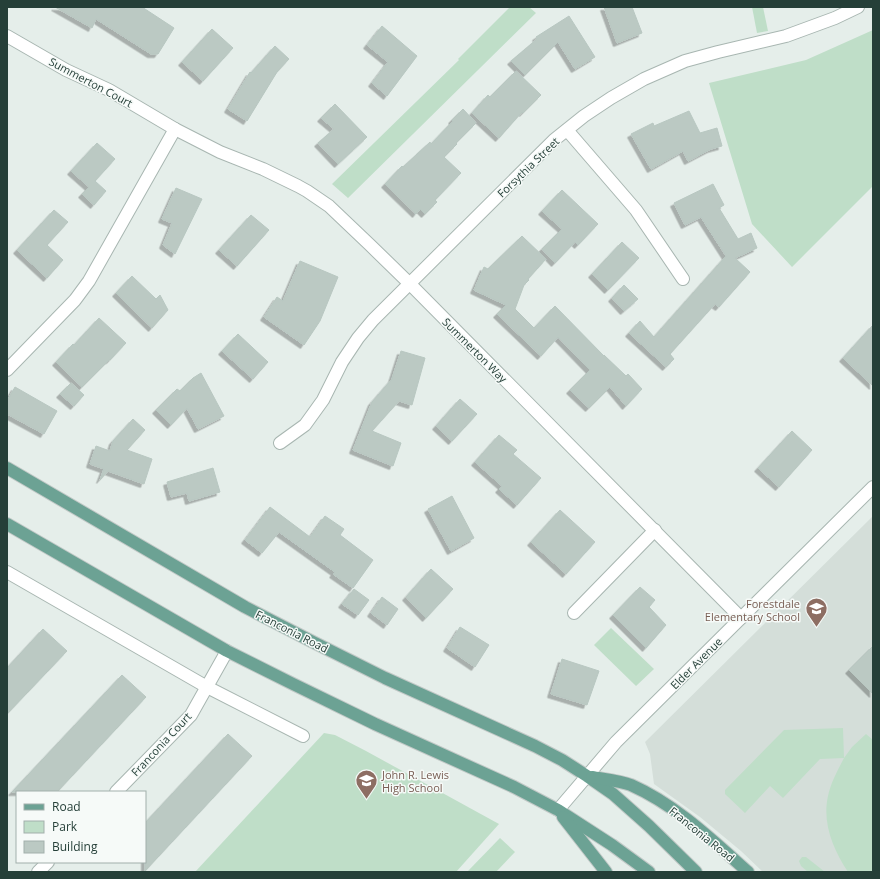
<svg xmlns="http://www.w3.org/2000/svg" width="880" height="879" viewBox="0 0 880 879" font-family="'Open Sans',sans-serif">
<defs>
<filter id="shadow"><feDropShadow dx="-3.5" dy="3.5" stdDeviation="0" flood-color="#0004"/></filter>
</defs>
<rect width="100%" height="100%" fill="#e5eeea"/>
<!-- built -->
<path fill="#d4ded9" d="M 873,516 L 873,872 L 763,872 L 741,851 L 700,817 L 654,784 L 650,754 L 645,742 Z"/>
<!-- green -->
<g fill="#bfdec8">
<path d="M 510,7 L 529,7 L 536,13 L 348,198 L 332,184 L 459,60 L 458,59 Z"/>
<path d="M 752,7 L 763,7 L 768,31 L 757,33 Z"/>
<path d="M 873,30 L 873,186 L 792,267 L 752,224 L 709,83 L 806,60 Z"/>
<path d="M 611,628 L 654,669 L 636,686 L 594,645 Z"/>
<path d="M 843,728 L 844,758 L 852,747 L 866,734 L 873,740 L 873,872 L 848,872 C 833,849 822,823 828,796 C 831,782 838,770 844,758 L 820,759 L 783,798 L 770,786 L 745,813 L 725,794 L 725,790 L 784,730 Z"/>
<path d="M 324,733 L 335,735 L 366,751 L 499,824 L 456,872 L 195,872 Z"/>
<path d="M 500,838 L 515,852 L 496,872 L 467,872 Z"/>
<path d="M 802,857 L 806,857 L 825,872 L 808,872 L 801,866 L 799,861 Z"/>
</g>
<!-- building -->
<g fill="#bbc9c3" stroke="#b8c7c1" filter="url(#shadow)">
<path d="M 55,7 L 142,7 L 174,28 L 158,54 L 151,54 L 96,19 L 92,28 Z"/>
<path d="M 604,7 L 632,7 L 642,33 L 617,43 Z"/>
<path d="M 569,16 L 595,57 L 575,69 L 558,42 L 525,75 L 511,61 L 537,39 L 536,37 Z"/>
<path d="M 382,26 L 417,56 L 387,96 L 372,83 L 388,62 L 367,45 Z"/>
<path d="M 212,29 L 233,48 L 203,81 L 182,62 Z"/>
<path d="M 275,46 L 289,59 L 277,72 L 247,121 L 228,109 L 250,72 L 251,73 Z"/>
<path d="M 516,71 L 541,95 L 523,113 L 522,112 L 499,138 L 472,113 L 488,95 L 490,97 Z"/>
<path d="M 335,104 L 367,137 L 338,164 L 318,143 L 334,129 L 321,118 Z"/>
<path d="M 463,109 L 476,123 L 456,143 L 457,144 L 444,157 L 461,173 L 435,200 L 437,202 L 425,214 L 420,209 L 416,214 L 385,184 L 402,166 L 403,167 L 430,142 L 431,144 L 453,121 L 452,120 Z"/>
<path d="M 689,111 L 700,133 L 717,128 L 722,146 L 711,149 L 688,161 L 683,151 L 651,169 L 631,134 L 653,123 L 654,126 Z"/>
<path d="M 97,143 L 115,159 L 95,181 L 106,191 L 94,205 L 82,194 L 89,187 L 71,171 Z"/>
<path d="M 713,184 L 724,205 L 719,208 L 738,239 L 751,233 L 757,248 L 735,258 L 750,272 L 719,307 L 715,304 L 670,354 L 674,359 L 666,367 L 629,333 L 640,321 L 654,337 L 726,256 L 701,217 L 685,225 L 674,203 Z"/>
<path d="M 176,188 L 202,199 L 175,254 L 163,245 L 172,223 L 162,219 Z"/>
<path d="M 562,190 L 598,224 L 578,245 L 575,242 L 555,263 L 542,249 L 562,229 L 542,211 Z"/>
<path d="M 54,210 L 68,222 L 47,245 L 63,260 L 47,278 L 17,250 Z"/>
<path d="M 251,215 L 269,230 L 237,266 L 219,250 Z"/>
<path d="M 522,236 L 546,259 L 528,279 L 529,280 L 524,285 L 515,309 L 534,328 L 555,306 L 604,356 L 604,355 L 626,376 L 628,374 L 642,389 L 626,406 L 610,387 L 589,408 L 570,390 L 590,370 L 558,337 L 541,356 L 497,314 L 506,305 L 474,290 L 484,267 L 488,269 Z"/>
<path d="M 622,242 L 639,258 L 608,290 L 592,274 Z"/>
<path d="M 300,261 L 338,277 L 320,321 L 304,345 L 264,317 L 277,297 L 283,301 Z"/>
<path d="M 132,276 L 156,299 L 160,295 L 168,310 L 152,328 L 116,293 Z"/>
<path d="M 624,285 L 638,299 L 624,311 L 612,298 Z"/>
<path d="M 99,318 L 126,343 L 110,360 L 109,360 L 82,387 L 56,362 L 73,344 L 74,345 Z"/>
<path d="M 873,325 L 873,386 L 843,358 Z"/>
<path d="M 238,334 L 268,362 L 253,379 L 222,351 Z"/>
<path d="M 401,351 L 425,358 L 412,405 L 399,401 L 372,431 L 401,443 L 393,466 L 353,450 L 372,402 L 392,379 Z"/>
<path d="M 201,373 L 224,416 L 198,429 L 187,408 L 171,425 L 156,410 L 177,389 L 180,391 L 193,378 Z"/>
<path d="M 71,383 L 84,395 L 74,406 L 60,394 Z"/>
<path d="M 15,387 L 57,411 L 44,434 L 7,414 L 7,401 Z"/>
<path d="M 460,399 L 477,414 L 452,441 L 436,426 Z"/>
<path d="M 133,419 L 145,430 L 127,450 L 152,459 L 144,484 L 108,471 L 100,480 L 104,469 L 90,464 L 96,446 L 110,451 L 113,441 Z"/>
<path d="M 792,431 L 812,450 L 779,487 L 758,468 Z"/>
<path d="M 499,435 L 517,450 L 513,454 L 541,478 L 517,505 L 499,489 L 502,486 L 475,462 Z"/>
<path d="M 213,468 L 220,492 L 189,501 L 187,493 L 171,497 L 167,482 Z"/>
<path d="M 452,496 L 474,538 L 451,551 L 428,509 Z"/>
<path d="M 270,507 L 310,537 L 325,516 L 344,529 L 340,535 L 373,560 L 353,588 L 333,574 L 335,572 L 279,532 L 262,553 L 245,540 Z"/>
<path d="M 560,510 L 595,542 L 566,574 L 531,542 Z"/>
<path d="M 431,569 L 453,589 L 426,618 L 406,597 Z"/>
<path d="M 640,587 L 655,600 L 649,607 L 666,625 L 646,648 L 613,615 Z"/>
<path d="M 354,589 L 369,600 L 358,615 L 342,604 Z"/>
<path d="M 382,597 L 398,609 L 387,625 L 371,613 Z"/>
<path d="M 460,627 L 489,645 L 475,667 L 447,648 Z"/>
<path d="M 43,629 L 67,651 L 7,714 L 7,668 Z"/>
<path d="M 873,646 L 873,694 L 849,670 Z"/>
<path d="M 562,659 L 599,671 L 587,705 L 551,694 Z"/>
<path d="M 122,675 L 146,697 L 57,792 L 12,792 Z"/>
<path d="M 228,734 L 252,756 L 145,871 L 145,823 Z"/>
</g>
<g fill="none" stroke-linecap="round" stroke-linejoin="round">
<defs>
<g id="minor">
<path d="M 7,36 L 66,70 L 109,90 L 175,129 L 220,152 L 263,169 L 298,186 L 307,191 L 329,206 L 370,245 L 410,284 L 741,618"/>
<path d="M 567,130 L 636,210 L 683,279"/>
<path d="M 7,370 L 75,300 L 89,281 L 175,129"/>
<path d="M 280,443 L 305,425 L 323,400 L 342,362 L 358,338 L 373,320 L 554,140 L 584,116 L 611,98 L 644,79 L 685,61 L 718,52 L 786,36 L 835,18 L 858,7"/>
<path d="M 7,572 L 207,687 L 303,736"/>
<path d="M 574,613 L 655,530"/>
<path d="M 116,792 L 191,715 L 227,651"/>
<path d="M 558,810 L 616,742 L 873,487"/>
<path d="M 38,872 L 48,862"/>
</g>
<g id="major">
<path d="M 7,468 L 245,607 L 313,642 L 385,678 L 535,746 L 562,760 L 587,776 L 613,794 L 649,826 L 696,872"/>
<path d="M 7,524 L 227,651 L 293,684 L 375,724 L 514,787 L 558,810 L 612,845 L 649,872"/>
<path d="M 592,777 C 603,779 621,781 631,785 C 676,805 712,840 748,872"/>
<path d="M 563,817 L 606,872"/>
</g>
</defs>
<!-- minor casing -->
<use href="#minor" stroke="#a8b6b1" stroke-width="14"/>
<!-- major casing -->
<use href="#major" stroke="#c2c9c7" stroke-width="14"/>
<!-- minor -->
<use href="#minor" stroke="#fff" stroke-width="12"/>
<!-- major -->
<use href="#major" stroke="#6ca294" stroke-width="12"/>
</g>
<!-- icons -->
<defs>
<symbol id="school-pin" viewBox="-11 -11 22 30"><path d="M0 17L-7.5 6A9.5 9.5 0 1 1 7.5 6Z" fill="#8d6e63" stroke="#f6faf8"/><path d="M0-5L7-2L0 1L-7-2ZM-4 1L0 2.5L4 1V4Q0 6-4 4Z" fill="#fff"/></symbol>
</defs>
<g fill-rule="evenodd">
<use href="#school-pin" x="804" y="596" width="25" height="34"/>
<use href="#school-pin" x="354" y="768" width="25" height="34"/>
</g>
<g text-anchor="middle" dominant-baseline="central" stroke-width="3" stroke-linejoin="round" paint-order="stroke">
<!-- street labels -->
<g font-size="11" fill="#253f38" stroke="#f6faf8">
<text transform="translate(91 82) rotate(28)">Summerton Court</text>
<text transform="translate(528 167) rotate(-44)">Forsythia Street</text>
<text transform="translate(475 350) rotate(45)">Summerton Way</text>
<text transform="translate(292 631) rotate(27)">Franconia Road</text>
<text transform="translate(696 663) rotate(-45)">Elder Avenue</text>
<text transform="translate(161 744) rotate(-47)">Franconia Court</text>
<text transform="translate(702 834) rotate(39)">Franconia Road</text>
</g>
<!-- education labels -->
<g font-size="11" fill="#785e54" stroke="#f6faf8" text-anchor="end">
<text x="800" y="603">Forestdale<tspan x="800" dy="13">Elementary School</tspan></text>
<text x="382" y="774" text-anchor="start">John R. Lewis<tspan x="382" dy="13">High School</tspan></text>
</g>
</g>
<!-- border -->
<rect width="880" height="879" fill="none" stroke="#253f38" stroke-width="16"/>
<!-- legend -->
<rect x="16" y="791" width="130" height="72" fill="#f6faf8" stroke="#a2afab"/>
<rect x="24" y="804" width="20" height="6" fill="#6ca294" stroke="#a2afab"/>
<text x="52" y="811" font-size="12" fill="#253f38">Road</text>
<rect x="24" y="821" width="20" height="12" fill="#bfdec8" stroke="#a2afab"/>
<text x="52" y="831" font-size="12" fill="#253f38">Park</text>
<rect x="24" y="841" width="20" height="12" fill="#bbc9c3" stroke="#a2afab"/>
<text x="52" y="851" font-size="12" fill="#253f38">Building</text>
</svg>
